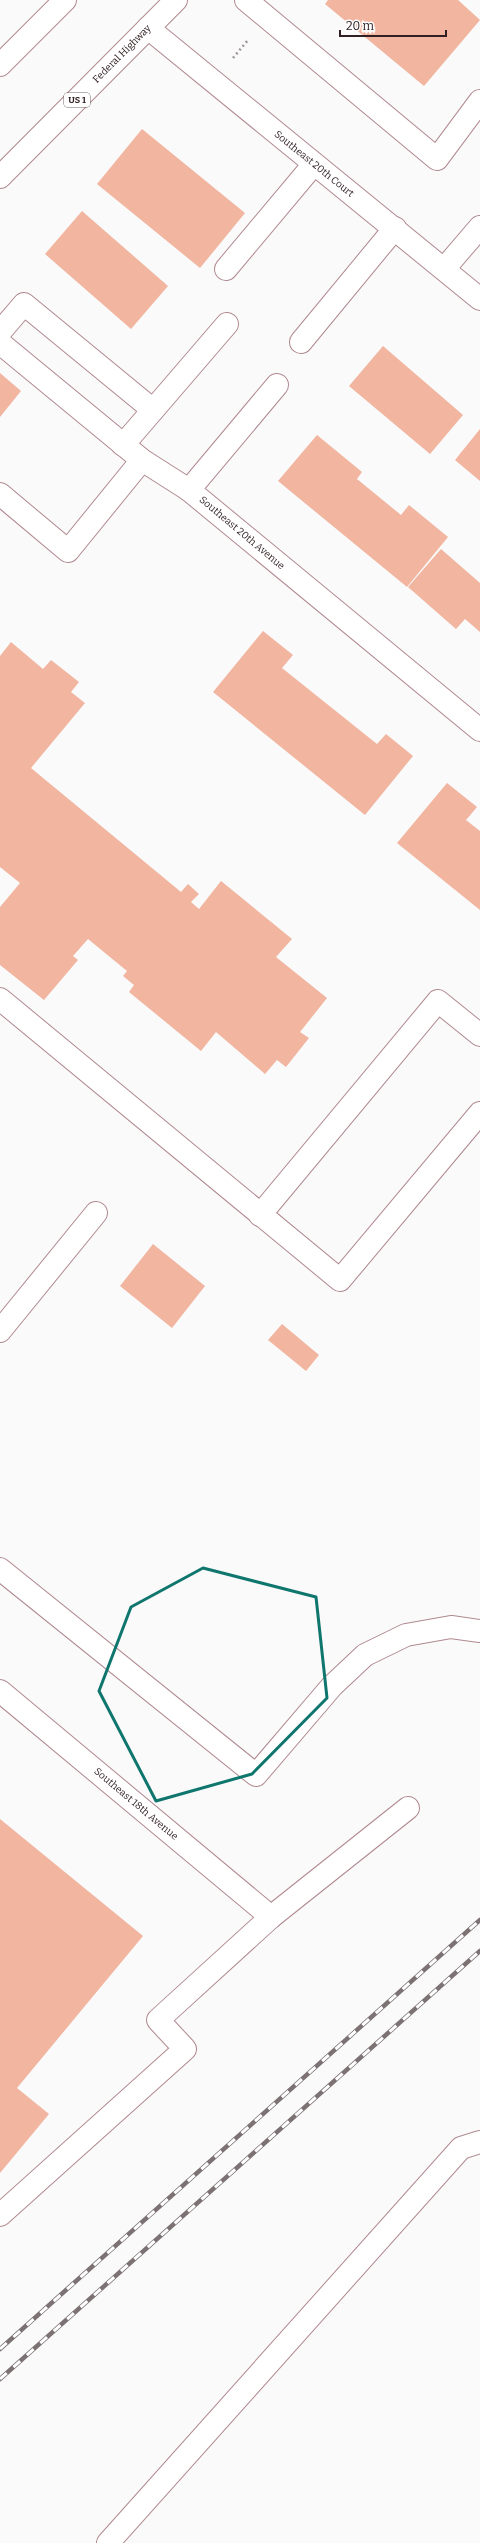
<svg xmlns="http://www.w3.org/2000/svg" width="480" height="2543" viewBox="0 0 480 2543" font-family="Bitter,serif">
<rect width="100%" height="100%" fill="#fafafa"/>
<!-- building -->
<g fill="#f1b5a0">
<path d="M 328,0 L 458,0 L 480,20 L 424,86 L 325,4 Z"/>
<path d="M 142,129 L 245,213 L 200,268 L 97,184 Z"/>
<path d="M 82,211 L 168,286 L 131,329 L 45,254 Z"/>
<path d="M 383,346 L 463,415 L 430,454 L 349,386 Z"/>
<path d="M 0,373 L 21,391 L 0,417 Z"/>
<path d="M 480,429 L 480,481 L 455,460 Z"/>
<path d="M 317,435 L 362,472 L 357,479 L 401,515 L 409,505 L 448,537 L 407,587 L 278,481 Z"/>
<path d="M 441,549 L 480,583 L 480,632 L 465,619 L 456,629 L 408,587 Z"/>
<path d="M 263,631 L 293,655 L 282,668 L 377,744 L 386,734 L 413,756 L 365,815 L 213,692 Z"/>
<path d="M 11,642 L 43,669 L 51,660 L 79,682 L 71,692 L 85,703 L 31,768 L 181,892 L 188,884 L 199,894 L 191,902 L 199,909 L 221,881 L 292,939 L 276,957 L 327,998 L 300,1032 L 309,1038 L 286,1067 L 277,1060 L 265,1074 L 216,1032 L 201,1051 L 129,992 L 134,985 L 123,976 L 127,971 L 88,939 L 73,956 L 78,960 L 44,1000 L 0,965 L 0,907 L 20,883 L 0,867 L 0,656 Z"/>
<path d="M 447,783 L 477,807 L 466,820 L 480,831 L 480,910 L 397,843 Z"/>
<path d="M 153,1244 L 205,1286 L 172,1328 L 120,1286 Z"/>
<path d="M 282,1324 L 319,1355 L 306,1371 L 268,1340 Z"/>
<path d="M 0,1819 L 143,1936 L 17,2088 L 49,2114 L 0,2173 Z"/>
</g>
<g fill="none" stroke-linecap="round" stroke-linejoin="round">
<defs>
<g id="minor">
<path d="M 246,0 L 437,159 L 480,101"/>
<path d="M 148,28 L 480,299"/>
<path d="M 226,269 L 314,164"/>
<path d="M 444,269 L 480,227"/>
<path d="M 0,332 L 24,304 L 153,410"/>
<path d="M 301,342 L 395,228"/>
<path d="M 0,343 L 142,460 L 189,490 L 480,730"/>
<path d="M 123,445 L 227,324"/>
<path d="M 189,490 L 277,385"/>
<path d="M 0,494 L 68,551 L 142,460"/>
<path d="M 0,999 L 340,1280 L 480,1113"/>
<path d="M 260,1215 L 438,1001 L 480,1035"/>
<path d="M 0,1331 L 96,1213"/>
<path d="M 0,1569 L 256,1775 L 332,1686 L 365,1655 L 406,1635 L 451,1627 L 480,1631"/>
<path d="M 0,1691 L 271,1917"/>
<path d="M 0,2215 L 185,2049 L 158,2020 L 271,1917 L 408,1808"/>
<path d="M 108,2543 L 461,2148 L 480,2142"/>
</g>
<g id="major">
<path d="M 0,65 L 65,0"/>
<path d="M 0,177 L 176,0"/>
</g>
</defs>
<!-- minor casing -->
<use href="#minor" stroke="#b0898f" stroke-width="24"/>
<!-- major casing -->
<use href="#major" stroke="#b0898f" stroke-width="24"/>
<!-- path -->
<path stroke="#9c9496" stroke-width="2.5" stroke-dasharray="2 3" stroke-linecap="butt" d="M 233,58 L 248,40"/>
<!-- minor -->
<use href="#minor" stroke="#fff" stroke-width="22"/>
<!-- major -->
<use href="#major" stroke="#fff" stroke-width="22"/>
<defs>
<g id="rail">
<path d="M 0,2349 L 480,1920"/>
<path d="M 0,2379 L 480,1951"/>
</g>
</defs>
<!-- rail casing -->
<use href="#rail" stroke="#7c7274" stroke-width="4.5"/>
<!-- rail -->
<use href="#rail" stroke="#fff" stroke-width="3" stroke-dasharray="9" stroke-linecap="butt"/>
</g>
<!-- marked area -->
<path fill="none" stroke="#0f766e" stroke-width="3" stroke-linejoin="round" d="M 203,1568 L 316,1597 L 327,1698 L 252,1774 L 156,1801 L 99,1691 L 131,1607 Z"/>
<g text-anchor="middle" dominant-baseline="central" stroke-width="3" stroke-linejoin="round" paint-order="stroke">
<!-- shield labels -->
<rect fill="#fff" stroke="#6e6365" stroke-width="1" x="64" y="93" width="26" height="14" rx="3"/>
<g font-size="9" font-weight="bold" fill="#302023">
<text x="77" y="100">US 1</text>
</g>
<!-- street labels -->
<g font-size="10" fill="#302023" stroke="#fff">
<text transform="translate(122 54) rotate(-45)">Federal Highway</text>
<text transform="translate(314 164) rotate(39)">Southeast 20th Court</text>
<text transform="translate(242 533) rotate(40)">Southeast 20th Avenue</text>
<text transform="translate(136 1804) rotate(40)">Southeast 18th Avenue</text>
</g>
</g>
<!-- scale -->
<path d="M340 30v6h106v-6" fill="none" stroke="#302023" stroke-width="2"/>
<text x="346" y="30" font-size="12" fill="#302023" stroke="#ffffff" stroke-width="3" paint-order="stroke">20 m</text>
</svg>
